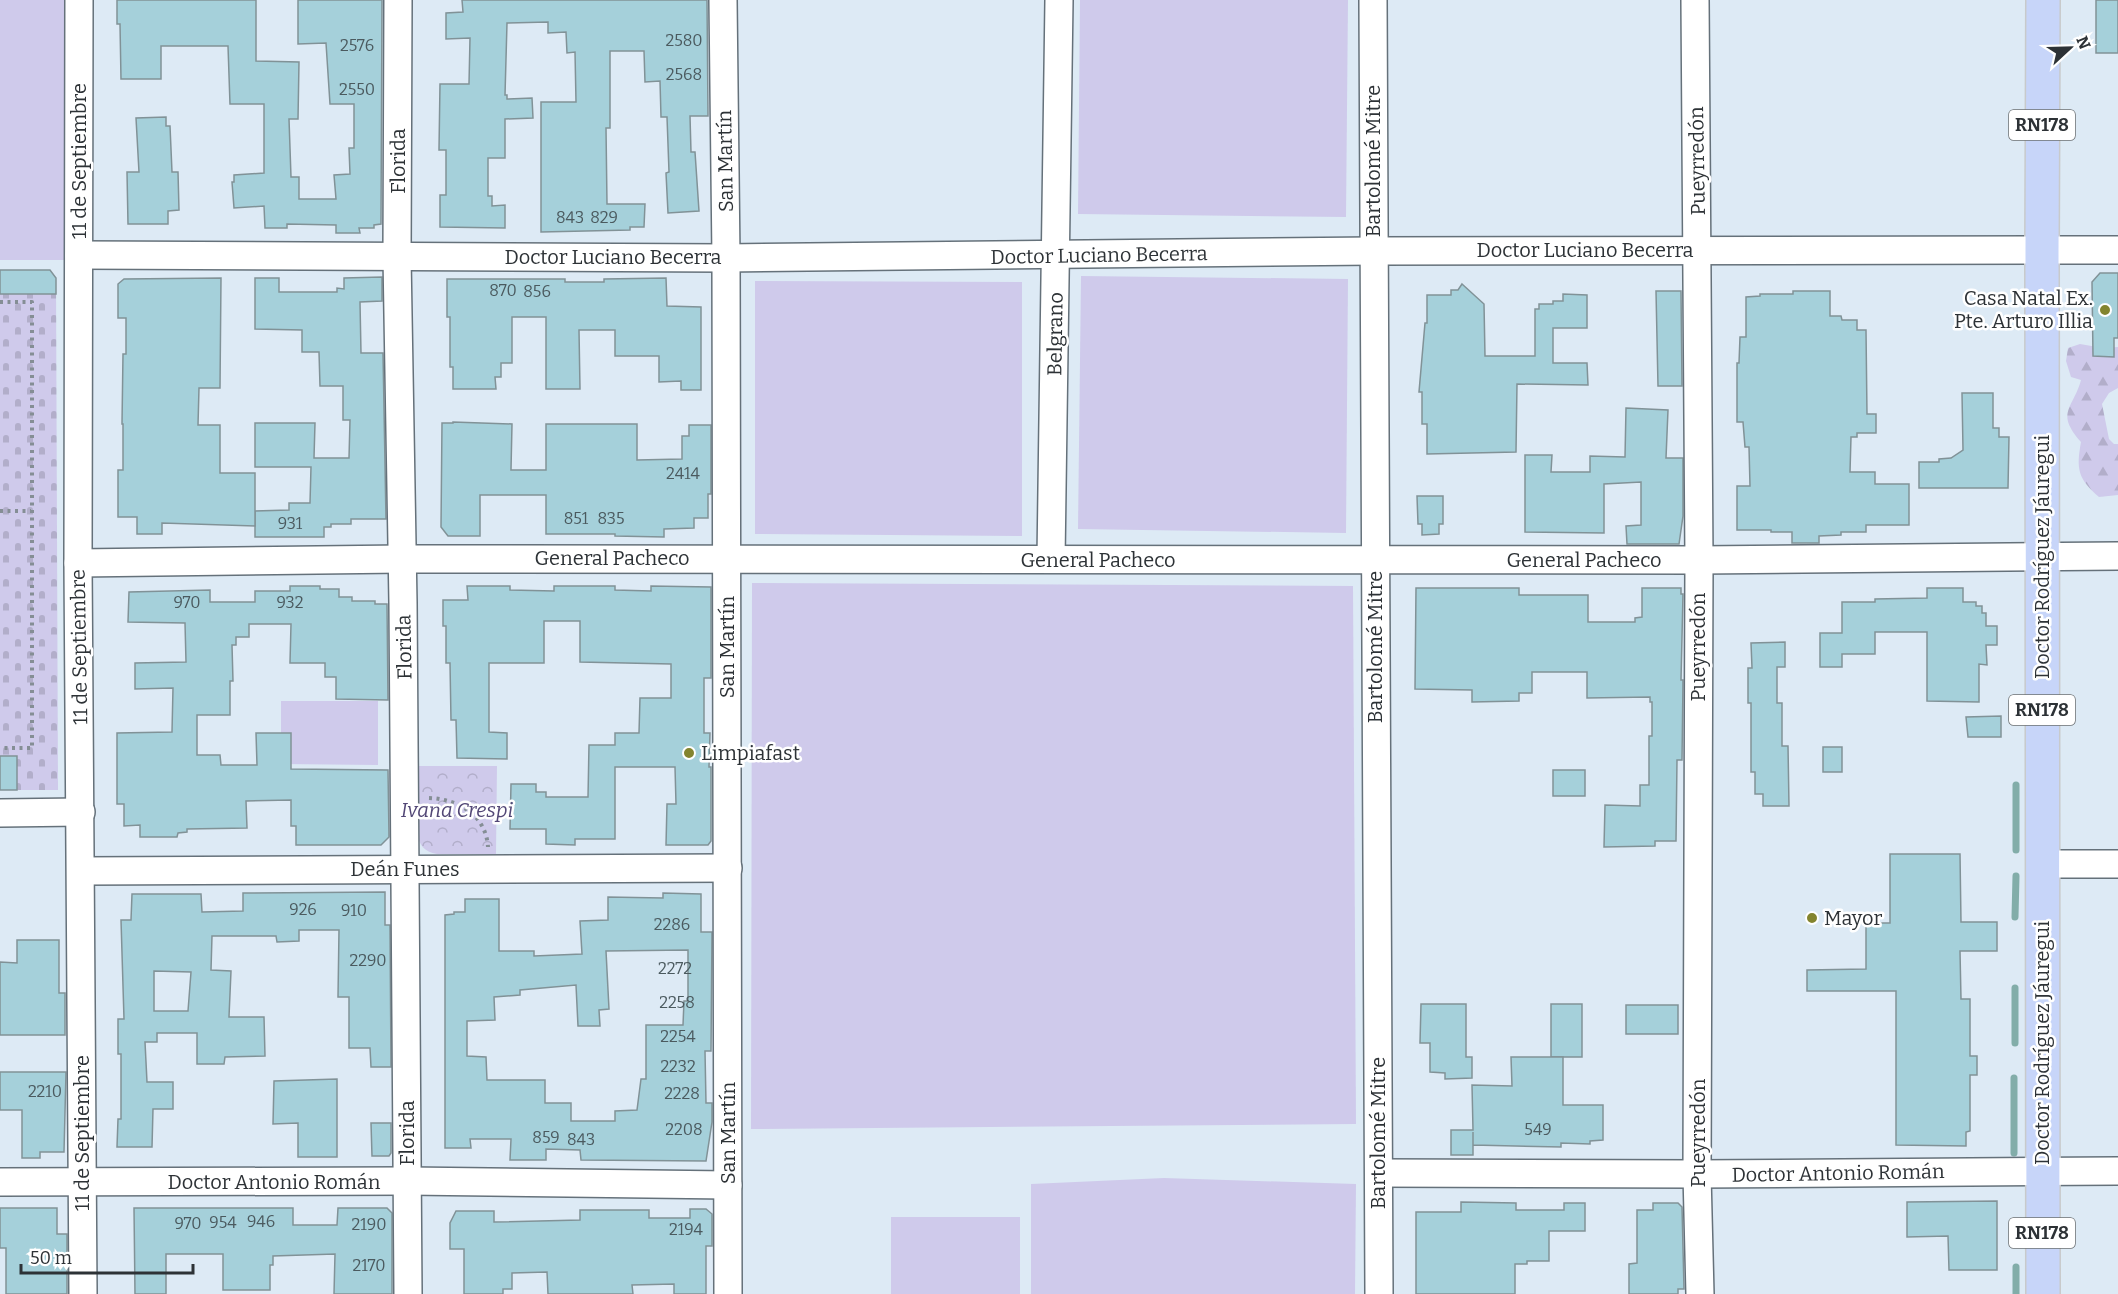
<svg xmlns="http://www.w3.org/2000/svg" width="2118" height="1294" viewBox="0 0 2118 1294" font-family="Bitter,serif">
<defs>
<pattern id="forest-firs" width="22" height="20" patternUnits="userSpaceOnUse" patternTransform="scale(1.5)"><rect width="22" height="20" fill="#cfcaeb"/><path d="M5 1l3.5 6h-7zM16 11l3.5 6h-7z" fill="#b2aeca"/></pattern>
<pattern id="cemetery-stones" width="16" height="16" patternUnits="userSpaceOnUse" patternTransform="scale(1.5)"><rect width="16" height="16" fill="#cfcaeb"/><path d="M2 7V4a2 2 0 0 1 4 0v3zM10 15v-3a2 2 0 0 1 4 0v3z" fill="#b2aeca"/></pattern>
<pattern id="park-crowns" width="20" height="18" patternUnits="userSpaceOnUse" patternTransform="scale(1.5)"><rect width="20" height="18" fill="#cfcaeb"/><path d="M2 6a3 3 0 1 1 6 0M12 15a3 3 0 1 1 6 0" fill="none" stroke="#b2aeca"/></pattern>
</defs>
<rect width="100%" height="100%" fill="#ddeaf5"/>
<!-- grass -->
<g fill="#cfcaeb">
<path d="M 0,0 L 65,0 L 66,260 L 0,260 Z"/>
<path d="M 1080,0 L 1348,0 L 1346,217 L 1078,214 Z"/>
<path d="M 1081,276 L 1348,279 L 1346,533 L 1078,529 Z"/>
<path d="M 755,281 L 1022,282 L 1022,536 L 755,534 Z"/>
<path d="M 752,583 L 1353,586 L 1356,1124 L 751,1129 Z"/>
<path d="M 281,701 L 378,701 L 378,765 L 281,764 Z"/>
<path d="M 1164,1178 L 1356,1184 L 1355,1294 L 1031,1294 L 1031,1184 Z"/>
<rect x="891" y="1217" width="129" height="77"/>
</g>
<!-- forest -->
<path fill="url(#forest-firs)" d="M 2080,344 L 2103,348 L 2118,347 L 2118,388 L 2109,393 L 2102,404 L 2109,439 L 2114,444 L 2118,444 L 2118,495 L 2099,497 C 2078,479 2076,469 2081,442 C 2055,412 2073,409 2081,380 L 2071,377 L 2066,361 L 2068,348 Z"/>
<!-- cemetery -->
<path fill="url(#cemetery-stones)" d="M 0,270 L 50,270 L 56,278 L 58,790 L 0,790 Z"/>
<!-- park -->
<path fill="url(#park-crowns)" d="M 417,766 L 497,766 L 496,854 L 437,854 C 424,852 419,845 417,832 Z"/>
<g fill="none" stroke-linecap="round" stroke-linejoin="round">
<!-- stream -->
<g stroke="#82ada9" stroke-width="7">
<path d="M 2016,785 L 2016,850"/>
<path d="M 2015,917 L 2016,876"/>
<path d="M 2015,1043 L 2015,988"/>
<path d="M 2014,1153 L 2014,1078"/>
<path d="M 2016,1267 L 2016,1294"/>
</g>
</g>
<!-- building -->
<g fill="#a5d0da" stroke="#819297" stroke-width="1.5" fill-rule="evenodd">
<path d="M 117,0 L 256,0 L 256,61 L 299,62 L 298,119 L 289,119 L 291,177 L 299,177 L 299,199 L 336,199 L 334,175 L 350,174 L 349,148 L 354,148 L 354,104 L 330,104 L 326,43 L 298,44 L 298,0 L 382,0 L 381,224 L 374,225 L 374,228 L 359,228 L 360,233 L 336,233 L 336,225 L 287,224 L 287,228 L 265,228 L 264,206 L 234,208 L 232,182 L 234,182 L 234,175 L 264,173 L 264,104 L 230,104 L 228,46 L 161,46 L 161,79 L 121,79 L 120,24 L 117,24 Z"/>
<path d="M 462,0 L 707,0 L 708,116 L 690,116 L 691,152 L 695,152 L 699,211 L 668,213 L 666,173 L 669,172 L 667,117 L 661,117 L 660,81 L 645,82 L 644,51 L 610,51 L 610,128 L 606,128 L 607,204 L 645,204 L 644,227 L 630,227 L 630,230 L 541,232 L 541,102 L 576,102 L 575,52 L 567,53 L 566,32 L 548,33 L 548,22 L 507,23 L 505,95 L 507,95 L 507,99 L 532,98 L 533,118 L 505,119 L 505,158 L 488,158 L 488,196 L 492,196 L 492,206 L 505,205 L 505,228 L 440,227 L 440,195 L 446,195 L 446,150 L 439,150 L 440,84 L 469,84 L 470,38 L 446,39 L 446,13 L 463,12 Z"/>
<rect x="2096" y="0" width="22" height="53"/>
<path d="M 166,117 L 166,126 L 170,126 L 172,172 L 178,172 L 179,210 L 168,211 L 168,224 L 128,224 L 127,172 L 139,172 L 136,118 Z"/>
<path d="M 0,270 L 50,270 L 56,278 L 56,294 L 0,294 Z"/>
<path d="M 2100,273 L 2118,273 L 2118,338 L 2114,338 L 2114,357 L 2093,356 L 2092,282 Z"/>
<path d="M 382,277 L 382,301 L 360,302 L 361,353 L 383,353 L 386,519 L 351,519 L 351,524 L 331,524 L 331,527 L 324,527 L 324,537 L 255,537 L 255,511 L 289,510 L 289,503 L 310,503 L 311,467 L 255,467 L 255,423 L 315,423 L 314,458 L 349,458 L 350,420 L 343,420 L 343,386 L 320,386 L 319,352 L 302,352 L 302,330 L 255,329 L 255,278 L 279,278 L 279,292 L 337,292 L 337,288 L 344,289 L 344,278 Z"/>
<path d="M 221,278 L 220,388 L 199,388 L 198,425 L 220,425 L 220,473 L 255,473 L 255,526 L 162,523 L 162,534 L 137,534 L 137,517 L 118,517 L 118,470 L 123,470 L 123,424 L 122,424 L 123,354 L 126,354 L 126,318 L 118,318 L 118,284 L 124,279 Z"/>
<path d="M 666,278 L 667,306 L 701,307 L 701,390 L 681,390 L 681,381 L 659,382 L 659,356 L 615,356 L 615,330 L 579,330 L 580,389 L 546,389 L 546,317 L 512,317 L 512,363 L 501,363 L 501,377 L 495,377 L 496,389 L 453,389 L 453,367 L 450,367 L 450,317 L 447,317 L 447,279 L 565,279 L 565,282 L 604,282 L 604,279 Z"/>
<path d="M 1462,284 L 1484,304 L 1485,356 L 1535,356 L 1535,309 L 1539,309 L 1539,304 L 1553,304 L 1553,301 L 1563,301 L 1563,294 L 1587,295 L 1587,328 L 1553,328 L 1553,363 L 1587,363 L 1588,385 L 1517,384 L 1516,452 L 1427,454 L 1427,424 L 1422,424 L 1422,392 L 1419,392 L 1425,323 L 1427,323 L 1427,295 L 1451,295 L 1451,290 L 1458,290 Z"/>
<path d="M 1656,291 L 1681,291 L 1682,386 L 1658,386 Z"/>
<path d="M 1793,291 L 1830,291 L 1830,316 L 1841,316 L 1842,320 L 1857,320 L 1857,330 L 1866,330 L 1867,414 L 1876,414 L 1876,433 L 1857,433 L 1857,437 L 1851,437 L 1850,472 L 1875,472 L 1875,484 L 1909,484 L 1909,525 L 1866,525 L 1866,532 L 1841,532 L 1841,535 L 1819,536 L 1819,543 L 1792,543 L 1792,532 L 1771,532 L 1771,530 L 1737,530 L 1737,486 L 1750,486 L 1749,447 L 1745,447 L 1743,422 L 1737,422 L 1737,363 L 1739,363 L 1740,337 L 1746,337 L 1746,297 L 1760,296 L 1760,294 L 1793,294 Z"/>
<path d="M 1962,393 L 1993,393 L 1993,428 L 1999,428 L 1999,437 L 2009,437 L 2008,488 L 1919,488 L 1919,462 L 1939,462 L 1939,459 L 1951,458 L 1963,450 Z"/>
<path d="M 1626,408 L 1668,410 L 1666,458 L 1683,458 L 1683,516 L 1679,544 L 1627,544 L 1626,526 L 1641,525 L 1641,482 L 1604,484 L 1604,533 L 1525,532 L 1525,455 L 1552,455 L 1551,472 L 1590,472 L 1590,456 L 1625,457 Z"/>
<path d="M 453,422 L 512,424 L 511,470 L 546,470 L 546,424 L 637,424 L 637,460 L 682,459 L 682,436 L 689,436 L 689,425 L 711,425 L 711,494 L 708,494 L 708,518 L 694,518 L 694,528 L 664,529 L 664,537 L 615,536 L 615,534 L 546,534 L 546,495 L 480,495 L 480,536 L 448,536 L 441,527 L 442,423 L 453,423 Z"/>
<path d="M 1417,496 L 1443,496 L 1443,524 L 1439,524 L 1439,534 L 1422,535 L 1422,524 L 1418,524 Z"/>
<path d="M 290,586 L 320,586 L 320,589 L 339,589 L 339,597 L 352,597 L 352,601 L 375,601 L 375,604 L 387,604 L 388,700 L 336,699 L 336,677 L 325,677 L 325,663 L 290,663 L 291,624 L 249,624 L 249,637 L 236,637 L 236,645 L 232,645 L 233,681 L 230,681 L 230,715 L 197,715 L 197,755 L 220,755 L 221,765 L 257,765 L 256,733 L 291,733 L 291,769 L 388,770 L 389,837 L 381,845 L 296,845 L 296,826 L 291,826 L 291,800 L 246,801 L 247,828 L 187,829 L 187,832 L 178,833 L 177,837 L 140,837 L 140,825 L 124,826 L 124,804 L 117,804 L 117,733 L 172,732 L 173,688 L 135,689 L 135,663 L 186,662 L 185,623 L 128,622 L 129,592 L 210,590 L 210,602 L 255,602 L 255,591 L 290,591 Z"/>
<path d="M 467,586 L 510,586 L 510,590 L 554,591 L 554,586 L 615,586 L 615,590 L 651,591 L 651,586 L 711,587 L 711,678 L 704,678 L 704,733 L 710,733 L 709,767 L 711,767 L 711,841 L 708,845 L 666,845 L 667,804 L 676,804 L 675,767 L 615,767 L 615,839 L 575,839 L 575,845 L 546,844 L 546,829 L 510,829 L 511,784 L 536,784 L 536,792 L 546,792 L 546,797 L 588,797 L 589,745 L 615,745 L 615,733 L 639,733 L 640,698 L 671,698 L 671,664 L 580,662 L 580,621 L 544,621 L 544,663 L 489,663 L 489,732 L 507,733 L 507,759 L 457,758 L 456,720 L 451,720 L 450,663 L 446,663 L 446,626 L 443,626 L 443,600 L 468,600 Z"/>
<path d="M 1416,588 L 1519,588 L 1519,595 L 1588,595 L 1588,622 L 1635,622 L 1635,618 L 1642,617 L 1642,588 L 1681,588 L 1681,594 L 1683,594 L 1681,680 L 1683,680 L 1682,760 L 1677,760 L 1676,841 L 1655,841 L 1655,846 L 1604,847 L 1605,805 L 1640,806 L 1640,785 L 1649,785 L 1649,736 L 1652,736 L 1652,702 L 1650,702 L 1650,697 L 1587,698 L 1587,672 L 1532,672 L 1532,693 L 1519,693 L 1519,701 L 1472,702 L 1472,690 L 1415,689 Z"/>
<path d="M 1927,588 L 1963,588 L 1963,602 L 1976,602 L 1976,606 L 1982,606 L 1982,613 L 1986,613 L 1986,626 L 1997,626 L 1997,645 L 1986,645 L 1987,665 L 1979,664 L 1979,702 L 1927,701 L 1927,632 L 1875,632 L 1875,654 L 1842,654 L 1842,667 L 1820,667 L 1820,633 L 1842,633 L 1842,602 L 1875,602 L 1875,599 L 1927,598 Z"/>
<path d="M 1785,642 L 1785,667 L 1777,667 L 1777,703 L 1782,703 L 1782,746 L 1788,746 L 1789,806 L 1763,806 L 1763,794 L 1755,794 L 1755,772 L 1751,772 L 1751,703 L 1748,703 L 1748,668 L 1752,668 L 1751,643 Z"/>
<path d="M 2001,716 L 2001,737 L 1968,737 L 1966,717 Z"/>
<rect x="1823" y="747" width="19" height="25"/>
<rect x="0" y="756" width="17" height="34"/>
<rect x="1553" y="770" width="32" height="26"/>
<path d="M 1890,854 L 1960,854 L 1961,922 L 1997,922 L 1997,951 L 1960,951 L 1961,999 L 1970,999 L 1970,1056 L 1977,1056 L 1977,1075 L 1970,1075 L 1970,1131 L 1966,1132 L 1966,1146 L 1896,1145 L 1896,991 L 1807,991 L 1807,970 L 1866,969 L 1866,923 L 1890,923 Z"/>
<path d="M 385,892 L 385,925 L 390,925 L 391,1067 L 371,1067 L 370,1048 L 349,1048 L 349,997 L 338,997 L 339,930 L 299,930 L 299,941 L 277,942 L 276,936 L 212,936 L 211,970 L 231,971 L 229,1017 L 264,1017 L 265,1056 L 225,1057 L 224,1064 L 197,1064 L 197,1033 L 157,1033 L 157,1042 L 145,1042 L 147,1082 L 173,1082 L 173,1109 L 153,1109 L 152,1147 L 117,1147 L 118,1119 L 121,1119 L 121,1054 L 118,1054 L 118,1019 L 124,1019 L 121,920 L 131,920 L 132,894 L 201,894 L 202,912 L 243,911 L 243,893 ZM 154,971 L 191,972 L 188,1011 L 154,1011 Z"/>
<path d="M 663,893 L 701,894 L 701,932 L 712,932 L 711,1051 L 705,1051 L 706,1103 L 712,1103 L 712,1122 L 706,1161 L 581,1160 L 580,1150 L 546,1149 L 546,1160 L 510,1160 L 511,1139 L 470,1139 L 471,1148 L 445,1148 L 445,915 L 454,914 L 454,912 L 465,912 L 465,899 L 499,899 L 499,951 L 534,951 L 534,956 L 582,954 L 580,921 L 608,920 L 608,897 L 663,898 ZM 688,950 L 688,1001 L 684,1001 L 683,1025 L 646,1025 L 646,1079 L 641,1079 L 637,1110 L 615,1111 L 615,1121 L 571,1121 L 571,1103 L 545,1103 L 545,1080 L 487,1080 L 486,1057 L 467,1056 L 467,1021 L 495,1020 L 494,997 L 520,995 L 520,990 L 576,985 L 578,1026 L 600,1026 L 599,1010 L 609,1009 L 606,951 Z"/>
<path d="M 17,940 L 59,940 L 59,993 L 65,993 L 65,1035 L 0,1035 L 0,962 L 17,963 Z"/>
<path d="M 1421,1004 L 1466,1004 L 1466,1057 L 1472,1057 L 1472,1078 L 1445,1079 L 1445,1073 L 1430,1072 L 1430,1043 L 1420,1043 Z"/>
<rect x="1551" y="1004" width="31" height="53"/>
<rect x="1626" y="1005" width="52" height="29"/>
<path d="M 1511,1057 L 1563,1057 L 1563,1105 L 1603,1105 L 1603,1140 L 1590,1141 L 1590,1144 L 1561,1143 L 1561,1147 L 1473,1145 L 1473,1132 L 1473,1155 L 1451,1155 L 1451,1130 L 1473,1130 L 1472,1085 L 1512,1086 Z"/>
<path d="M 0,1072 L 66,1072 L 64,1152 L 40,1152 L 40,1158 L 22,1158 L 22,1110 L 0,1110 Z"/>
<path d="M 337,1079 L 337,1157 L 298,1157 L 298,1123 L 273,1124 L 274,1081 Z"/>
<path d="M 371,1123 L 391,1123 L 391,1153 L 389,1156 L 372,1156 Z"/>
<path d="M 1997,1201 L 1997,1270 L 1949,1270 L 1948,1236 L 1907,1237 L 1907,1202 Z"/>
<path d="M 1461,1202 L 1516,1203 L 1516,1210 L 1564,1210 L 1564,1203 L 1585,1203 L 1585,1231 L 1549,1231 L 1549,1261 L 1527,1261 L 1527,1264 L 1515,1264 L 1515,1294 L 1416,1294 L 1416,1212 L 1461,1212 Z"/>
<path d="M 1653,1203 L 1678,1203 L 1682,1207 L 1684,1289 L 1678,1289 L 1678,1294 L 1629,1294 L 1629,1264 L 1637,1263 L 1637,1210 L 1653,1210 Z"/>
<path d="M 0,1208 L 57,1208 L 57,1234 L 67,1234 L 67,1294 L 6,1294 L 6,1248 L 0,1248 Z"/>
<path d="M 134,1208 L 293,1208 L 293,1225 L 337,1225 L 338,1208 L 387,1208 L 392,1213 L 392,1294 L 334,1294 L 335,1254 L 273,1256 L 273,1265 L 270,1265 L 270,1290 L 223,1290 L 223,1254 L 166,1254 L 166,1294 L 135,1294 Z"/>
<path d="M 690,1209 L 706,1209 L 712,1214 L 712,1246 L 706,1246 L 706,1294 L 674,1294 L 674,1284 L 632,1285 L 633,1294 L 548,1294 L 547,1272 L 512,1273 L 512,1289 L 503,1289 L 503,1294 L 464,1294 L 464,1249 L 450,1249 L 450,1223 L 456,1211 L 494,1211 L 494,1222 L 580,1220 L 580,1210 L 649,1210 L 649,1218 L 690,1218 Z"/>
</g>
<g fill="none" stroke-linecap="round" stroke-linejoin="round">
<defs>
<g id="minor">
<path d="M 79,0 L 78,563 L 83,1294"/>
<path d="M 398,0 L 397,257 L 403,603 L 408,1294"/>
<path d="M 723,0 L 726,258 L 728,1294"/>
<path d="M 1373,0 L 1379,1294"/>
<path d="M 1695,0 L 1699,560 L 1697,1174 L 1700,1294"/>
<path d="M 79,255 L 726,258 L 1374,251 L 2118,250"/>
<path d="M 1051,559 L 1059,0"/>
<path d="M 78,563 L 403,559 L 1699,560 L 2118,556"/>
<path d="M 0,813 L 81,812"/>
<path d="M 2042,864 L 2118,864"/>
<path d="M 82,871 L 728,868"/>
<path d="M 1379,1173 L 1697,1174 L 2118,1171"/>
<path d="M 0,1182 L 408,1181 L 728,1185"/>
</g>
<path id="major" d="M 2043,1294 L 2042,251 L 2043,0"/>
</defs>
<!-- minor casing -->
<use href="#minor" stroke="#65717a" stroke-width="30"/>
<!-- major casing -->
<use href="#major" stroke="#c8cacb" stroke-width="36"/>
<!-- path -->
<g stroke="#858e95" stroke-width="4" stroke-dasharray="3 4.5" stroke-linecap="butt">
<path d="M 0,302 L 32,302 L 32,748 L 0,748"/>
<path d="M 0,511 L 31,511"/>
<path d="M 429,798 C 458,799 486,815 488,847"/>
</g>
<!-- minor -->
<use href="#minor" stroke="#fff" stroke-width="27"/>
<!-- major -->
<use href="#major" stroke="#c7d5f9" stroke-width="33"/>
</g>
<!-- markers -->
<g fill="#83842e" stroke="#fff" stroke-width="2">
<circle cx="2105" cy="310" r="6"/>
<circle cx="689" cy="753" r="6"/>
<circle cx="1812" cy="918" r="6"/>
</g>
<g text-anchor="middle" dominant-baseline="central" stroke-width="5" stroke-linejoin="round" paint-order="stroke">
<!-- number labels -->
<g font-size="16" fill="#4b5a5f">
<text x="684" y="40">2580</text>
<text x="357" y="45">2576</text>
<text x="684" y="74">2568</text>
<text x="357" y="89">2550</text>
<text x="570" y="217">843</text>
<text x="604" y="217">829</text>
<text x="503" y="290">870</text>
<text x="537" y="291">856</text>
<text x="683" y="473">2414</text>
<text x="576" y="518">851</text>
<text x="611" y="518">835</text>
<text x="290" y="523">931</text>
<text x="187" y="602">970</text>
<text x="290" y="602">932</text>
<text x="303" y="909">926</text>
<text x="354" y="910">910</text>
<text x="672" y="924">2286</text>
<text x="368" y="960">2290</text>
<text x="675" y="968">2272</text>
<text x="677" y="1002">2258</text>
<text x="678" y="1036">2254</text>
<text x="678" y="1066">2232</text>
<text x="45" y="1091">2210</text>
<text x="682" y="1093">2228</text>
<text x="684" y="1129">2208</text>
<text x="1538" y="1129">549</text>
<text x="546" y="1137">859</text>
<text x="581" y="1139">843</text>
<text x="261" y="1221">946</text>
<text x="223" y="1222">954</text>
<text x="188" y="1223">970</text>
<text x="369" y="1224">2190</text>
<text x="686" y="1229">2194</text>
<text x="369" y="1265">2170</text>
</g>
<!-- shield labels -->
<g fill="#fff" stroke="#6c7072" stroke-width="1.5">
<rect x="2009" y="110" width="66" height="30" rx="4.5"/>
<rect x="2009" y="695" width="66" height="30" rx="4.5"/>
<rect x="2009" y="1218" width="66" height="30" rx="4.5"/>
</g>
<g font-size="18" font-weight="bold" fill="#2d3236">
<text x="2042" y="125">RN178</text>
<text x="2042" y="710">RN178</text>
<text x="2042" y="1233">RN178</text>
</g>
<!-- street labels -->
<g font-size="20" fill="#2d3236" stroke="#fff">
<text transform="translate(79 161) rotate(-90)">11 de Septiembre</text>
<text transform="translate(398 161) rotate(-90)">Florida</text>
<text transform="translate(725 161) rotate(-91)">San Martín</text>
<text transform="translate(1373 161) rotate(-90)">Bartolomé Mitre</text>
<text transform="translate(1697 161) rotate(-91)">Pueyrredón</text>
<text x="1585" y="250">Doctor Luciano Becerra</text>
<text transform="translate(1099 255) rotate(-1)">Doctor Luciano Becerra</text>
<text x="613" y="257">Doctor Luciano Becerra</text>
<text transform="translate(1055 334) rotate(-89)">Belgrano</text>
<text transform="translate(2042 557) rotate(-90)">Doctor Rodríguez Jáuregui</text>
<text x="612" y="558">General Pacheco</text>
<text x="1098" y="560">General Pacheco</text>
<text x="1584" y="560">General Pacheco</text>
<text transform="translate(79 647) rotate(-91)">11 de Septiembre</text>
<text transform="translate(404 647) rotate(-91)">Florida</text>
<text transform="translate(727 647) rotate(-90)">San Martín</text>
<text transform="translate(1375 647) rotate(-90)">Bartolomé Mitre</text>
<text transform="translate(1698 647) rotate(-90)">Pueyrredón</text>
<text x="405" y="869">Deán Funes</text>
<text transform="translate(2042 1043) rotate(-90)">Doctor Rodríguez Jáuregui</text>
<text transform="translate(82 1133) rotate(-90)">11 de Septiembre</text>
<text transform="translate(407 1133) rotate(-90)">Florida</text>
<text transform="translate(728 1133) rotate(-90)">San Martín</text>
<text transform="translate(1378 1133) rotate(-90)">Bartolomé Mitre</text>
<text transform="translate(1698 1133) rotate(-90)">Pueyrredón</text>
<text transform="translate(1838 1173) rotate(-1)">Doctor Antonio Román</text>
<text x="274" y="1182">Doctor Antonio Román</text>
</g>
<!-- poi labels -->
<g font-size="20" fill="#2d3236" stroke="#fff" text-anchor="start">
<text x="2093" y="298" text-anchor="end">Casa Natal Ex.<tspan x="2093" dy="23">Pte. Arturo Illia</tspan></text>
<text x="701" y="753">Limpiafast</text>
<text x="1824" y="918">Mayor</text>
</g>
<!-- park labels -->
<g font-size="20" font-style="italic" fill="#524776" stroke="#fff">
<text x="457" y="810">Ivana Crespi</text>
</g>
</g>
<!-- north arrow -->
<g transform="translate(2070 48) rotate(68)" stroke="#ffffff" stroke-width="4.5" paint-order="stroke">
<path d="M0-4.5L10 22L0 15L-10 22Z" fill="#2d3236"/>
<text y="-9" font-size="16" font-weight="bold" text-anchor="middle" fill="#2d3236">N</text>
</g>
<!-- scale -->
<path d="M21 1264v9h172v-9" fill="none" stroke="#2d3236" stroke-width="3"/>
<text x="30" y="1264" font-size="18" fill="#2d3236" stroke="#ffffff" stroke-width="4.5" paint-order="stroke">50 m</text>
</svg>
